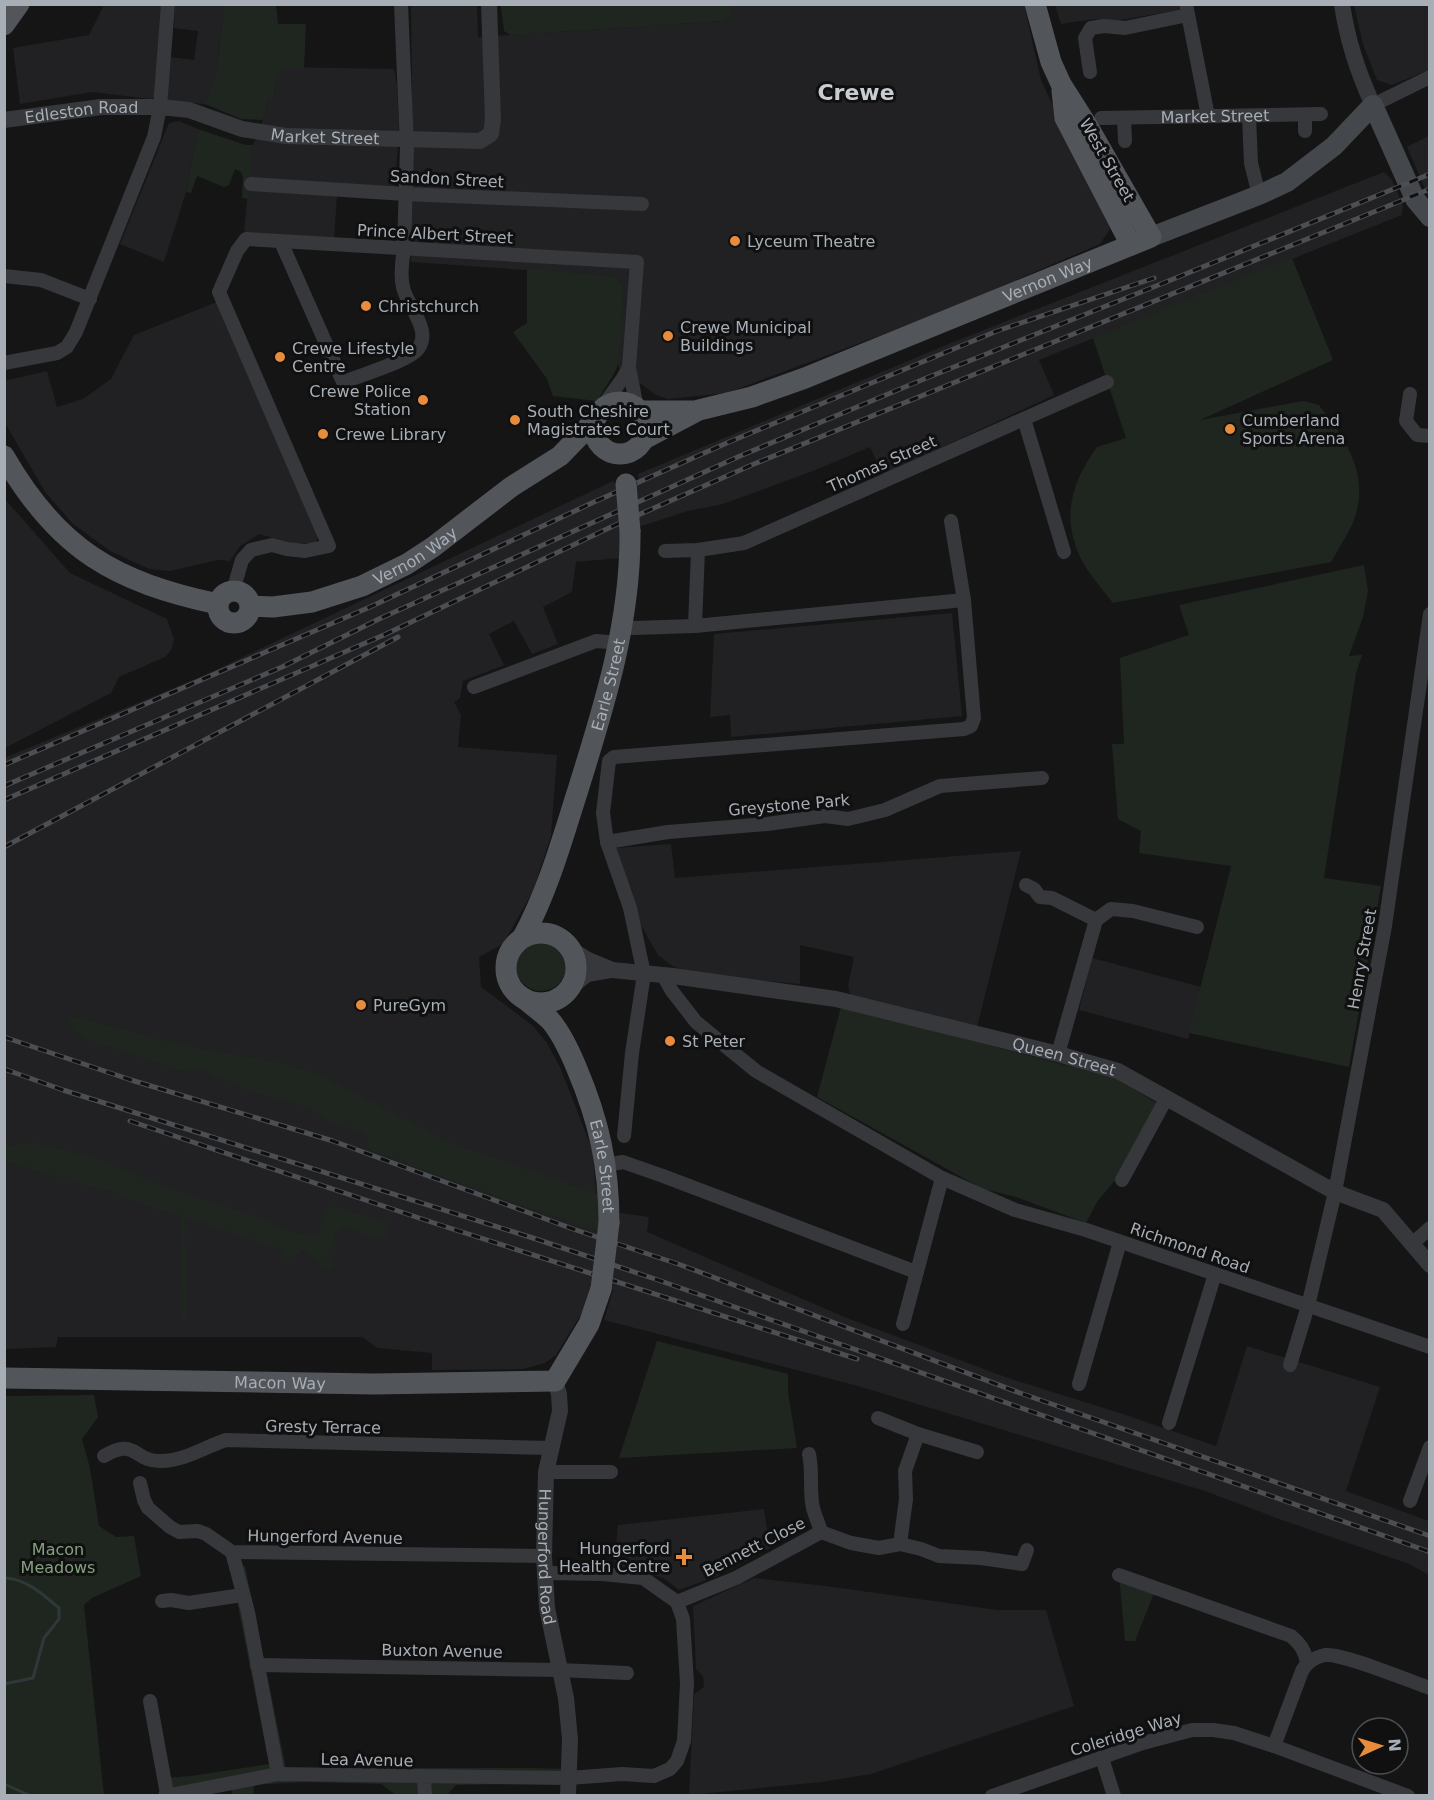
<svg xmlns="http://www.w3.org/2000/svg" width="1434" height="1800" viewBox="0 0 1434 1800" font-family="'DejaVu Sans',sans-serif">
<rect width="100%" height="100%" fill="#151516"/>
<!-- built -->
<g fill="#212123">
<path d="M 411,4 L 477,5 L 478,37 L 724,21 L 733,12 L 731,5 L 1024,5 L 1041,80 L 1065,132 L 1108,213 L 1110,229 L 1100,244 L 932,316 L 727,393 L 668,399 L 656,395 L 618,367 L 623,293 L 621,284 L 614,276 L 411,262 L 412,96 Z"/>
<path d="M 1178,4 L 1179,10 L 1115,21 L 1094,19 L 1061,24 L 1055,5 Z"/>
<path d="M 104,5 L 164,5 L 156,96 L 151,99 L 92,92 L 20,104 L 13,48 L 89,35 Z"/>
<path d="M 175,5 L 224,5 L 217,68 L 205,104 L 167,101 L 170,57 L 194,60 L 198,31 L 174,28 Z"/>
<path d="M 1354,5 L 1428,5 L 1430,8 L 1429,70 L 1392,85 L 1377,80 L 1363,44 Z"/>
<path d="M 282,67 L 394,69 L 397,85 L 399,129 L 394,199 L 337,196 L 334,238 L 255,235 L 244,231 L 253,145 L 263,120 L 268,100 L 273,100 L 276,80 L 279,80 Z"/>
<path d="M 179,121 L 198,129 L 186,192 L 164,262 L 120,244 L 169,123 Z"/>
<path d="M 1429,136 L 1429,198 L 1407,147 Z"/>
<path d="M 1384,172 L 1392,180 L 1403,205 L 1402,215 L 1039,360 L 1054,395 L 883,475 L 870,447 L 813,471 L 723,504 L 688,511 L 638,527 L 621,558 L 576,562 L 572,592 L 543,607 L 558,644 L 532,654 L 514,621 L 489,634 L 504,665 L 463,681 L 460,698 L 454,702 L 461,715 L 458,747 L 557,755 L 551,836 L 533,891 L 503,944 L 479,957 L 481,987 L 532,1025 L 547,1043 L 560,1067 L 592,1149 L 600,1230 L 618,1234 L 620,1213 L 649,1217 L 647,1232 L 847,1318 L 1008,1378 L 1123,1414 L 1216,1446 L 1247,1346 L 1380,1387 L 1346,1491 L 1429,1521 L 1429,1575 L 1409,1564 L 1282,1520 L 1205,1491 L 858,1386 L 604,1320 L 613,1290 L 593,1284 L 591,1298 L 556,1355 L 545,1363 L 523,1369 L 432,1370 L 432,1353 L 377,1348 L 362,1337 L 58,1337 L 56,1347 L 5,1349 L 4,758 L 203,676 L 613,481 L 619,487 L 639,479 L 638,474 L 951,343 Z"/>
<path d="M 217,302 L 318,535 L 316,543 L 292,543 L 259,534 L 240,546 L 230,561 L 218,560 L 170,571 L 149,569 L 110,551 L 72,523 L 45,492 L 5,423 L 4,381 L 47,371 L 57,407 L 83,399 L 111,379 L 134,335 Z"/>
<path d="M 4,498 L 70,573 L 167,619 L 174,639 L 171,650 L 165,657 L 119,677 L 111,693 L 5,748 Z"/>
<path d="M 952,613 L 962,716 L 731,737 L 730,715 L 710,717 L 714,634 Z"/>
<path d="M 671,844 L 675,878 L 1021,851 L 977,1027 L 851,995 L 848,986 L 854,957 L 800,945 L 800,984 L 713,976 L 674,967 L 658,955 L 639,922 L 616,848 Z"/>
<path d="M 1092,958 L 1201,987 L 1188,1039 L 1079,1010 Z"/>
<path d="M 764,1509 L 770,1548 L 717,1576 L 679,1590 L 663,1578 L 636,1569 L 614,1567 L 618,1525 Z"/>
<path d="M 754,1578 L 826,1586 L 998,1610 L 1046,1610 L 1074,1706 L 871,1774 L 822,1782 L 689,1795 L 694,1694 L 704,1687 L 703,1676 L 696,1669 L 693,1606 Z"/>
</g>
<!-- green -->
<g fill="#1f261f">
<path d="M 731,4 L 733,12 L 724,21 L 511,35 L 504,31 L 501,8 L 501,4 Z"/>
<path d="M 224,5 L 276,5 L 278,24 L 306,24 L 304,68 L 282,68 L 279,80 L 276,81 L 273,100 L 268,100 L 263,120 L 241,119 L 205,104 L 217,68 Z"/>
<path d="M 198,129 L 246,145 L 253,145 L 248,199 L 242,198 L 243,177 L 241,172 L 235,169 L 229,185 L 224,187 L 197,176 L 191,193 L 186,192 Z"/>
<path d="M 1292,258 L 1333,360 L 1200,420 L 1303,401 L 1319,405 C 1347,442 1372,476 1352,525 C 1346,537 1338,550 1331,562 L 1113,603 C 1102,589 1088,573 1080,557 C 1061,515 1072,482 1097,447 L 1126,438 L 1093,338 Z"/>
<path d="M 527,269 L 614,276 L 621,284 L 623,293 L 619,361 L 615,372 L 597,401 L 553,396 L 547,379 L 513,332 L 527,323 Z"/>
<path d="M 1364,565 L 1368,591 L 1363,617 L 1349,656 L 1362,655 L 1356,673 L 1324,878 L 1381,886 L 1349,1067 L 1189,1033 L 1231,866 L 1139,853 L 1141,831 L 1118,819 L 1112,744 L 1124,744 L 1120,658 L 1189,635 L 1179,605 Z"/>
<circle cx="541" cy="966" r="25"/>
<path d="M 841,1007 L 1115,1078 L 1160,1105 L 1122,1172 L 1097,1202 L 1086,1223 L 1016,1197 L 983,1189 L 817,1097 Z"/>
<path d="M 71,1016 L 181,1045 L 289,1065 L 323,1077 L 452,1144 L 598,1194 L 599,1230 L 514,1203 L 373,1151 L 368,1146 L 368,1137 L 353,1129 L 332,1123 L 311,1109 L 294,1102 L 249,1091 L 232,1082 L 212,1077 L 209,1071 L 201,1068 L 185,1072 L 93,1042 L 75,1031 L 70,1020 Z"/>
<path d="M 37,1143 L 95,1158 L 176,1191 L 246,1213 L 292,1232 L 318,1236 L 324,1215 L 332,1206 L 388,1223 L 387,1238 L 380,1240 L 345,1227 L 337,1231 L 327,1258 L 333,1265 L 331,1271 L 304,1250 L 287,1260 L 281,1249 L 185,1217 L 186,1320 L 182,1321 C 176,1287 188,1248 180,1215 L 147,1206 L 108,1190 L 88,1186 L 67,1176 L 57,1177 L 5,1160 L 5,1145 Z"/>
<path d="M 657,1341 L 788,1374 L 788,1392 L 797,1448 L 619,1458 Z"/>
<path d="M 94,1395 L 98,1417 L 82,1439 L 90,1468 L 99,1526 L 116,1537 L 134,1536 L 141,1576 L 92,1598 L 84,1605 L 104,1795 L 5,1795 L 5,1396 Z"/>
<path d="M 235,1564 L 245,1566 L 286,1768 L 532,1768 L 570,1769 L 510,1784 L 456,1785 L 446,1796 L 396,1795 L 381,1784 L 304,1782 L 254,1785 L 253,1795 L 232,1795 L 231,1783 L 167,1794 L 164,1778 L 191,1776 L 269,1764 L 236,1596 Z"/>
<path d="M 1119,1575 L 1156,1588 L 1135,1641 L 1125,1641 Z"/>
</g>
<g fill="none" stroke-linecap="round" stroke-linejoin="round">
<!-- stream -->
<g stroke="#2e383b" stroke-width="3">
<path d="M 4,1578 C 25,1578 44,1595 59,1608 L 59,1619 L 44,1638 L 33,1678 L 4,1684"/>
<path d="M 4,1784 L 31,1796"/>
</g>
<!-- minor -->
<g stroke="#36383b" stroke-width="14">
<path d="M 1186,4 L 1208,116"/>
<path d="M 1090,72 L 1085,38 L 1091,28 L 1104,26 L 1125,28 L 1188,15"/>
<path d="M 1373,105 L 1430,77"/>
<path d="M 1305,115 L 1305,131"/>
<path d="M 1249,116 L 1251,163 L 1259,195"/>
<path id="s1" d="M 1101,118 L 1321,114"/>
<path d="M 1124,118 L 1125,141"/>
<path d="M 251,184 L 405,194 L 642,204"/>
<path d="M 281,242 L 343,382 C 360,376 404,362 416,351 C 435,332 406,305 403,287 C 400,275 402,261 404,249 L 407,147 L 401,4"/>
<path d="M 4,276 L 41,280 L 90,299"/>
<path d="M 4,363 L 57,353 L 67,347 L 76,332 L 154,137 L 160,107 L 168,4"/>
<path d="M 1410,394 L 1406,421 L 1417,435 L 1430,436"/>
<path d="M 600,410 L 623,378 L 629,367"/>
<path d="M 1024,419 L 1064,552"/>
<path d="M 665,551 L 698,550 L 744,543 L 1107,382"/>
<path d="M 233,591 L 242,560 L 251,550 L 272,545 L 287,549 L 305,551 L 329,546 L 219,292 L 237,251 L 246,239 L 637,262 L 629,367 L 637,408"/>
<path d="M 623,625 L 633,628 L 695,626 L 964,600"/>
<path d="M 695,626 L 698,550"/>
<path d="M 474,687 L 596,641 L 620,643"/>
<path d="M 607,842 L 668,832 L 767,824 L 825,816 L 848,819 L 885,810 L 940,786 L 1042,778"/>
<path d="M 1026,885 L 1034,889 L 1040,897 L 1052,898 L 1096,920 L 1111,909 L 1133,911 L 1197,927"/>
<path d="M 663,975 L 672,991 L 696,1022 L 756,1071 L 942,1178 L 1015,1210 L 1086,1230 L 1430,1347"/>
<path d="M 1058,1054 L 1096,920"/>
<path d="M 624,1136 L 632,1053 L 644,974 L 630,908 L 607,842 L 603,813 L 609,761 L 614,757 L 964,729 L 971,726 L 974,718 L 964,600 L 951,521"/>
<path d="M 606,1165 L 623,1162 L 663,1176 L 916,1272"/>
<path d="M 1122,1180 L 1166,1099"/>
<path d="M 1412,1244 L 1430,1228"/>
<path d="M 903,1324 L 942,1178"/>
<path d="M 1290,1365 L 1308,1306 L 1335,1192 L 1385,926 L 1430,614"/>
<path d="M 1079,1384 L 1120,1242"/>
<path d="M 878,1418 L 918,1434 L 977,1452"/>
<path d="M 1169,1423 L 1215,1274"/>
<path d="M 809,1454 C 813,1472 809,1490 813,1508 C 815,1516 819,1524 821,1532"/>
<path d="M 104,1456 C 136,1437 133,1461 160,1461 C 185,1461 204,1447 226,1440 L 550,1448"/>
<path d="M 546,1472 L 611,1472"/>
<path d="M 140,1483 L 144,1500 L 148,1508 L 170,1527 L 179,1532 L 198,1531 L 206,1534 L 232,1552 L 544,1556"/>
<path d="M 1410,1501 L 1430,1447"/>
<path d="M 900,1544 L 906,1499 L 905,1471 L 918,1434"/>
<path d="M 232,1552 L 248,1612 L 278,1774"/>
<path d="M 1119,1575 L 1291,1636 C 1300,1644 1305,1650 1307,1663"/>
<path d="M 162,1601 L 171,1600 L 189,1603 L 242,1595"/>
<path d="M 677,1602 L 736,1578 L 821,1532 L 851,1543 L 879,1548 L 900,1544 L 921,1549 L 939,1556 L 981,1558 L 1022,1564 L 1027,1550"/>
<path d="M 257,1665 L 559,1670 L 627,1673"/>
<path d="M 150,1701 L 167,1794"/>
<path d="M 1274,1746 L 1302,1671 C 1307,1662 1315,1657 1325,1655 C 1344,1653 1408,1681 1430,1688"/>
<path d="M 1102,1758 L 1114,1796"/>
<path d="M 424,1777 L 425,1796"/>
<path d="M 165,1796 L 278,1774 L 569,1778 L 622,1774 L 654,1776 L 670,1769 L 677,1761 L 684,1741 L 687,1683 L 683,1619 L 677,1602 L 643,1578 L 602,1574 L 545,1573"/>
<path d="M 992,1796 L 1143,1743 L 1192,1730 L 1213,1730 L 1234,1733 L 1274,1746 L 1408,1796"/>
</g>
<!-- tertiary -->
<g stroke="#36383b" stroke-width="16">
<path d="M 1342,4 C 1347,39 1358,73 1373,105"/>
<path id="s2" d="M 4,120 L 101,107 L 160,107 L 189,110 L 242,129 L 286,136 L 480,141 L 491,134 L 493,119 L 489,4"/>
<path id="s3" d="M 572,950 L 588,960 L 612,970 L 673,976 L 836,999 L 1058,1054 L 1118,1071 L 1335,1192 L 1383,1210 L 1430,1265"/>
<path d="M 571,987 L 587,974 L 611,970"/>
<path id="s4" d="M 555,1381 L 559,1394 L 560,1411 L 546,1472 L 544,1556 L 547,1608 L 566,1698 L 570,1739 L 568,1796"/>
</g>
<!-- secondary -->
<path stroke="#44474b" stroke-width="20" d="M 1151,237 L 1259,195 L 1287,182 L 1334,146 L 1373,105 L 1415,199 L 1430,217"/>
<!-- primary -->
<g stroke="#52555a" stroke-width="21">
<path d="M 4,25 L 19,4"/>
<path d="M 1062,91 L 1065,118 L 1131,245"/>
<circle cx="620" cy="428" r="26"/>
<path d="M 640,411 L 695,411"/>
<path id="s5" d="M 644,439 L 699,410 L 752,397 L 805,378 L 1151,237 L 1087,125 L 1061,84 L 1051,62 L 1035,4"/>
<path d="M 4,456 C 58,550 115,582 218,604"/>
<circle cx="234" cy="607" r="16"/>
<path id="s6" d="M 250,606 L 273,607 L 312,602 L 362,586 L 407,564 L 433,547 L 511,487 L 560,456 L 594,421"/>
<circle cx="541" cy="968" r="35"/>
<path id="s7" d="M 523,937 C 548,890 561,843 577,793 C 604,707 631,622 630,531"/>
<path id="s8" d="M 525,999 C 533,1006 542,1013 550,1020 C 562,1034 570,1052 577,1069 C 599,1121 609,1166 609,1223"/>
<path id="s9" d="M 4,1378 L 374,1384 L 555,1381 L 589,1324 L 601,1289"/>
</g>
<defs>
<g id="rail">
<path d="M 4,765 L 370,607 L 594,502 L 729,442 L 997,331 L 1154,278"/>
<path d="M 4,786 L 282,667 L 379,619 L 740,456 L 924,379 L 1166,282 L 1430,174"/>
<path d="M 4,800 L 386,634 L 611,527 L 754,464 L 1430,189"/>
<path d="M 4,847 L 398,637"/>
<path d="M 4,1037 L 131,1080 L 333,1141 L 573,1229 L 681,1265 L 1020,1393 L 1430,1536"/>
<path d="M 4,1069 L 63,1090 L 536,1239 L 658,1280 L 1430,1552"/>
<path d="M 130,1121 L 434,1223 L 857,1359"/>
</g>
</defs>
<!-- rail casing -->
<use href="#rail" stroke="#4b4e52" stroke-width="5"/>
<!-- rail -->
<use href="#rail" stroke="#101011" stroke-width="3" stroke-dasharray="9" stroke-linecap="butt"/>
<!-- primary-bridge -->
<g stroke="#52555a" stroke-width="21">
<path d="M 626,484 L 630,531"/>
<path d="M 601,1289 L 609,1223"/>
</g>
</g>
<!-- markers -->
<g fill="#e78c3c" stroke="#101011" stroke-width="2">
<circle cx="735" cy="241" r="6"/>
<circle cx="366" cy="306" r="6"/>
<circle cx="668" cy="336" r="6"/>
<circle cx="280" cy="357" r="6"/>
<circle cx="423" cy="400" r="6"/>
<circle cx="515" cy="420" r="6"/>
<circle cx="1230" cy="429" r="6"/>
<circle cx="323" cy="434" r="6"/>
<circle cx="361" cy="1005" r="6"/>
<circle cx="670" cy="1041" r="6"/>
<path d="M681 1548h6v6h6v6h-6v6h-6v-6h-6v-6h6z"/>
</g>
<g text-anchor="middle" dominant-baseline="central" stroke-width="6" stroke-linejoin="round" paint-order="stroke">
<!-- street labels -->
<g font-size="16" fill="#a7aeb6" stroke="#101011">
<text stroke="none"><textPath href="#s2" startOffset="78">Edleston Road</textPath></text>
<text stroke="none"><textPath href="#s1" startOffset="114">Market Street</textPath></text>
<text stroke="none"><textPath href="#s2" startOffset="326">Market Street</textPath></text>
<text transform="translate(1107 160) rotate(60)">West Street</text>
<text transform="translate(447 179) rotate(3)">Sandon Street</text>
<text transform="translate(435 234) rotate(3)">Prince Albert Street</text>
<text stroke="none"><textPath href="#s5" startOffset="435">Vernon Way</textPath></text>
<text transform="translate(882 464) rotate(-24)">Thomas Street</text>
<text stroke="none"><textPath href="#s6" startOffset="176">Vernon Way</textPath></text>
<text stroke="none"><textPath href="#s7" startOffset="267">Earle Street</textPath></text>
<text transform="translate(789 805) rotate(-5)">Greystone Park</text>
<text transform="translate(1362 959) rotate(-80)">Henry Street</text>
<text stroke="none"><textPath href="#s3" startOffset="506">Queen Street</textPath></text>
<text stroke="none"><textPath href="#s8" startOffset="190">Earle Street</textPath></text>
<text transform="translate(1190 1248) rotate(19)">Richmond Road</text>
<text stroke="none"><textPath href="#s9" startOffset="276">Macon Way</textPath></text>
<text transform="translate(323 1427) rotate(1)">Gresty Terrace</text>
<text transform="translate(325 1537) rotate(1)">Hungerford Avenue</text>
<text transform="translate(754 1547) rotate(-27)">Bennett Close</text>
<text stroke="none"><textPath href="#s4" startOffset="178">Hungerford Road</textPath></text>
<text transform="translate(442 1651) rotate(1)">Buxton Avenue</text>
<text transform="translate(1126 1734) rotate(-17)">Coleridge Way</text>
<text transform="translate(367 1760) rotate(1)">Lea Avenue</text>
</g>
<!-- poi labels -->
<g font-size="16" fill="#a7aeb6" stroke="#101011" text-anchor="start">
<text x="747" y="241">Lyceum Theatre</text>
<text x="378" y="306">Christchurch</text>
<text x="680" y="327">Crewe Municipal<tspan x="680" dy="18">Buildings</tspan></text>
<text x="292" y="348">Crewe Lifestyle<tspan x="292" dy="18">Centre</tspan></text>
<text x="411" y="391" text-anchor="end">Crewe Police<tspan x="411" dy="18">Station</tspan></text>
<text x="527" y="411">South Cheshire<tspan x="527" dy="18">Magistrates Court</tspan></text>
<text x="1242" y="420">Cumberland<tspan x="1242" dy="18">Sports Arena</tspan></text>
<text x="335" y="434">Crewe Library</text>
<text x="373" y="1005">PureGym</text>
<text x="682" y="1041">St Peter</text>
<text x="670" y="1548" text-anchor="end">Hungerford<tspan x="670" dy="18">Health Centre</tspan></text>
</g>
<!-- park labels -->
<g font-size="16" fill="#84a07f" stroke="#101011">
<text x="58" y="1549">Macon<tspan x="58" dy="18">Meadows</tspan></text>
</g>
<!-- district labels -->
<g font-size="22" font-weight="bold" fill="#c8cdd2" stroke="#101011">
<text x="856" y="92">Crewe</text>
</g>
</g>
<!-- border -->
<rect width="1434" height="1800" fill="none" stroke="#a7aeb6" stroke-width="12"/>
<!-- north arrow -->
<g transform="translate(1380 1746) rotate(86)"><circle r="28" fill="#101011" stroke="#4c4f53" stroke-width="1.5"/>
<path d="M0-4.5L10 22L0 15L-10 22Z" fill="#e78c3c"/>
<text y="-9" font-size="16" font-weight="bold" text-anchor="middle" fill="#a7aeb6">N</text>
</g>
</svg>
